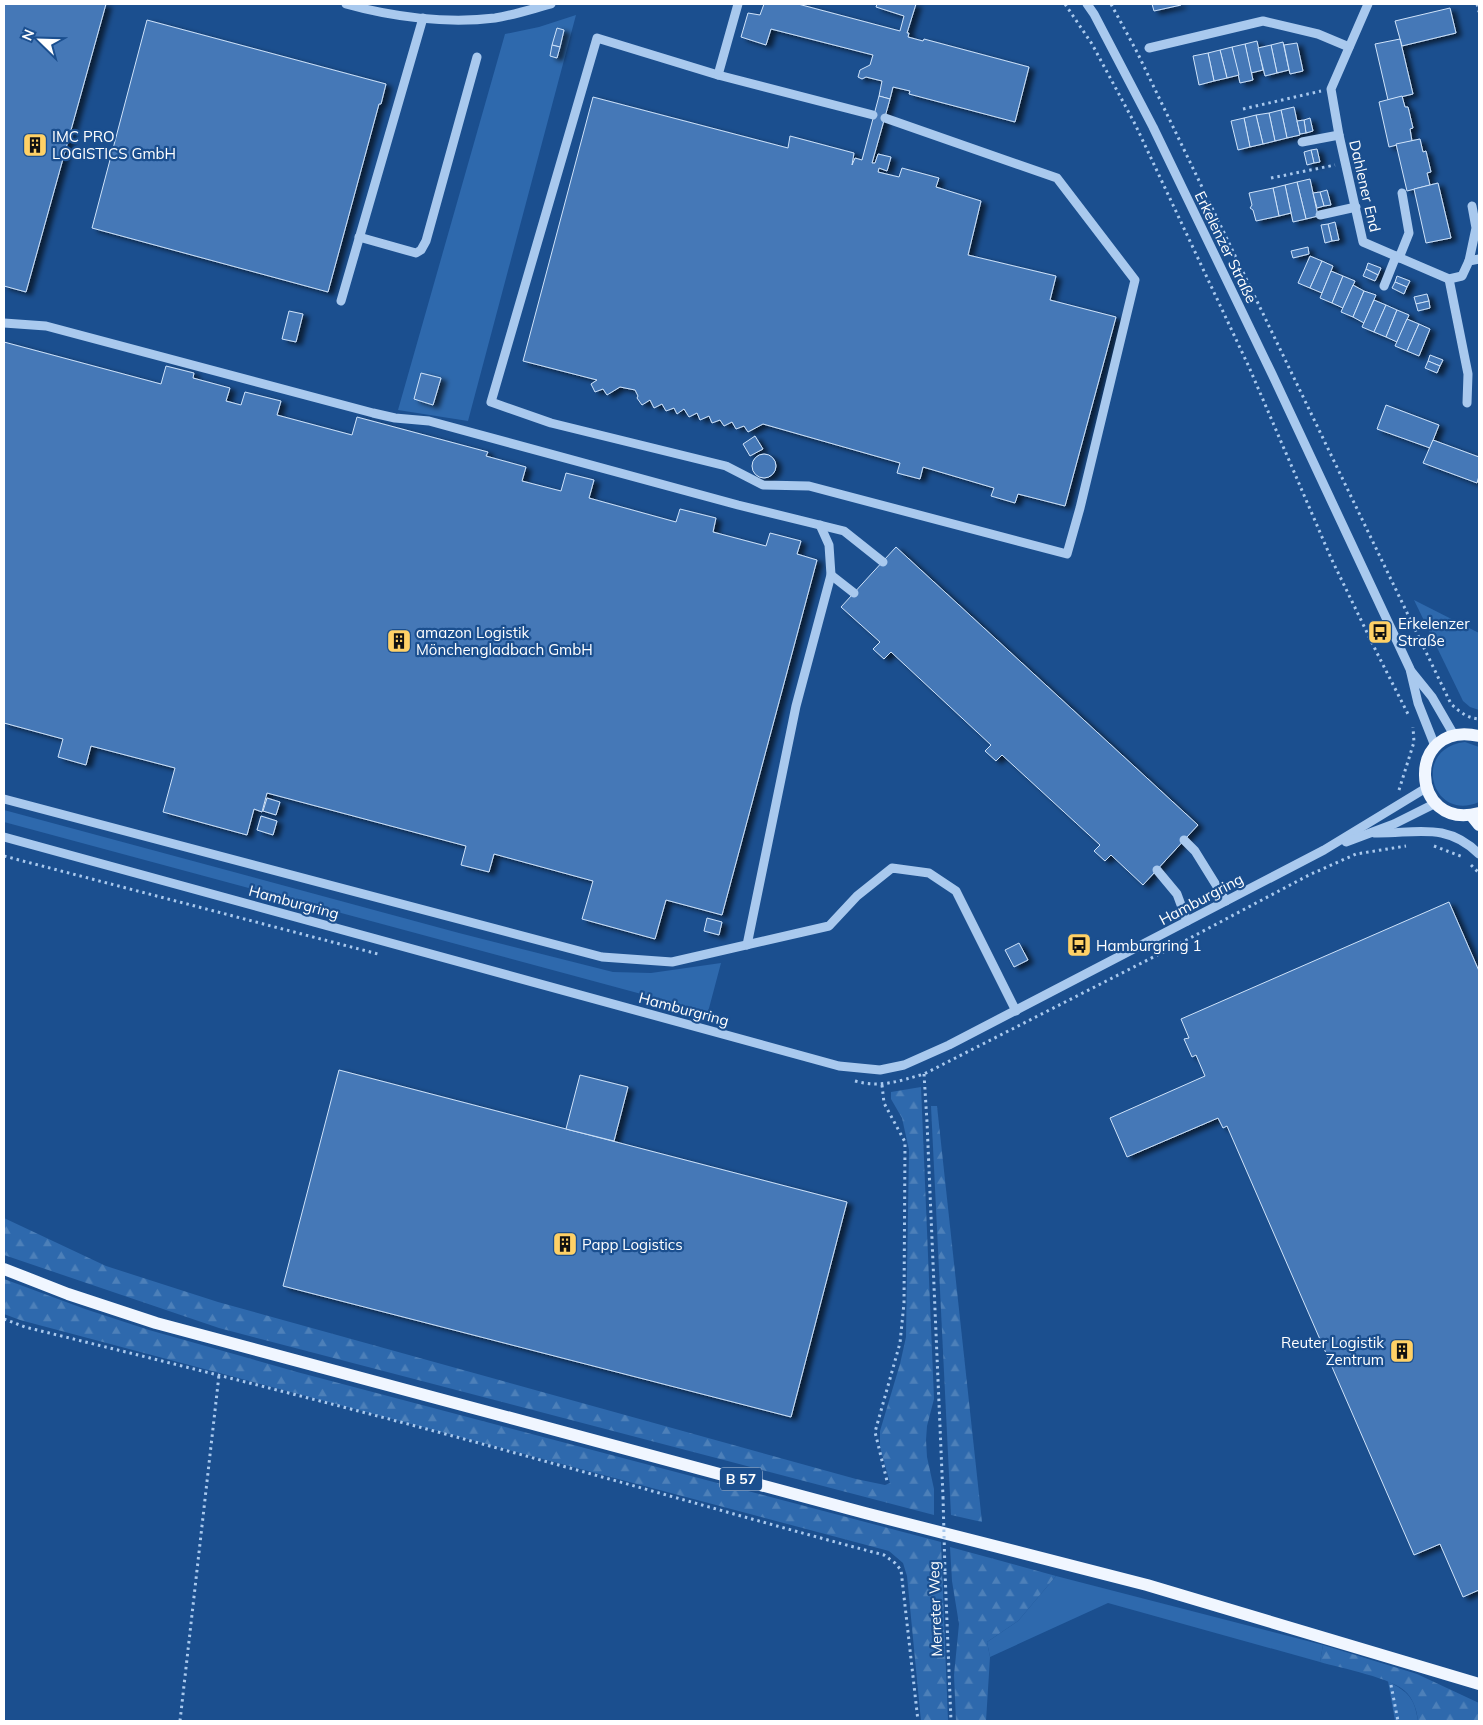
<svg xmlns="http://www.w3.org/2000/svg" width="1483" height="1725" viewBox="0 0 1483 1725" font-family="Mulish,sans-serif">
<defs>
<pattern id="forest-firs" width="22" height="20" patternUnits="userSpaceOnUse" patternTransform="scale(1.25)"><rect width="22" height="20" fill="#2e69ad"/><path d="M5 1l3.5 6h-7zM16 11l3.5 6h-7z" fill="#4d80b9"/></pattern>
<filter id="shadow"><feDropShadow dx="5.5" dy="3" stdDeviation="2.5" flood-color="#0009"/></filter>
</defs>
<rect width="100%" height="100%" fill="#1b4f8f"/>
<!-- grass -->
<g fill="#2e69ad">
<path d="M 576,15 L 468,421 L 398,410 L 505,34 L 539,27 Z"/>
<path d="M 1414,600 L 1479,633 L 1479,710 L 1470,707 L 1463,701 Z"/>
<path d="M 1465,742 L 1479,747 L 1479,802 C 1431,823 1411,748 1465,742 Z"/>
<path d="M 4,810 L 459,933 L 613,972 L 651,973 L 721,963 L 708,1012 L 4,822 Z"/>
<path d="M 1056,1576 L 1323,1645 L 1320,1662 L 1108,1603 L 990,1657 L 987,1642 L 1018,1621 Z"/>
<path d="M 1388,1681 C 1409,1693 1414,1697 1418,1721 L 1395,1721 Z"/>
</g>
<!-- forest -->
<g fill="url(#forest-firs)">
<path d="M 921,1087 L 934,1399 L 927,1426 L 926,1440 L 927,1457 L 934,1489 L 934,1515 L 219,1328 L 4,1255 L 4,1218 L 106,1266 L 218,1302 L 856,1479 L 885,1485 L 890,1483 L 880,1447 L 880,1431 L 900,1364 L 906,1337 L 909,1150 L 902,1118 L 891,1099 L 891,1092 Z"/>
<path d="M 931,1106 L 937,1106 L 982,1522 L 951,1515 Z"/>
<path d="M 4,1279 L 85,1309 L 149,1330 L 297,1372 L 941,1542 L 948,1721 L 921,1721 L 907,1576 L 903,1563 L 889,1551 L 20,1320 L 4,1314 Z"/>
<path d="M 950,1547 L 1056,1576 L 1018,1621 L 987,1642 L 990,1657 L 986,1721 L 956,1721 L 954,1675 L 959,1624 L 952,1581 Z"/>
<path d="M 1323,1645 L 1417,1674 L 1479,1703 L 1479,1721 L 1418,1721 C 1417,1711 1414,1701 1407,1693 C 1394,1678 1340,1668 1320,1662 Z"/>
</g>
<!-- building -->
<g fill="#4478b7" stroke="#cfe3fa" filter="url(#shadow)">
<path d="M 4,4 L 106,4 L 26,292 L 4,286 Z"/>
<path d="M 764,4 L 798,4 L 900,31 L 904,16 L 876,7 L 877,4 L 916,4 L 907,33 L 909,33 L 908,37 L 923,41 L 924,39 L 1029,67 L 1015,122 L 909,94 L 910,91 L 893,87 L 890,99 L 879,96 L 882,81 L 866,77 L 862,79 L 858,77 L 860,70 L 870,65 L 873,55 L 771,29 L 766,45 L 741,37 L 748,13 L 760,15 Z"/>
<path d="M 1152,4 L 1180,4 L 1181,5 L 1154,11 Z"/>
<path d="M 1450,8 L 1456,33 L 1402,46 L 1395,21 Z"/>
<path d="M 147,20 L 386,84 L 381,104 L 379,104 L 328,292 L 92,228 Z"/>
<path d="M 557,28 L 564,30 L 560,47 L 552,45 Z"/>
<path d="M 1400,39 L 1413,94 L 1388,100 L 1375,44 Z"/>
<path d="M 1257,41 L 1263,70 L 1251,73 L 1245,44 Z"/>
<path d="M 1283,42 L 1289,70 L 1277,73 L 1271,45 Z"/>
<path d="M 1297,43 L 1303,71 L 1290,74 L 1284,45 Z"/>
<path d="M 1245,44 L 1253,80 L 1240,83 L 1232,47 Z"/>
<path d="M 552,45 L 560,47 L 557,58 L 550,56 Z"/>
<path d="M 1271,45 L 1277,73 L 1265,76 L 1258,48 Z"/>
<path d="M 1232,47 L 1239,75 L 1227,78 L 1220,50 Z"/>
<path d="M 1220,50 L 1227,78 L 1214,81 L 1208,53 Z"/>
<path d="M 1208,53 L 1214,81 L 1199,85 L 1193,56 Z"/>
<path d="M 879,96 L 890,99 L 872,163 L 875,163 L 878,154 L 891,157 L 887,171 L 879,168 L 878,172 L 899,177 L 902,168 L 939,178 L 936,187 L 981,201 L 968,255 L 1056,276 L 1050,300 L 1116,317 L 1065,506 L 1018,494 L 1015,503 L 991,496 L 994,488 L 923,467 L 920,479 L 897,473 L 900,463 L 763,424 L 748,432 L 744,426 L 736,429 L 732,422 L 724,426 L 720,420 L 712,423 L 709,416 L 700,420 L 697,413 L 689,417 L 684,409 L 677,414 L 674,408 L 666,411 L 662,404 L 654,408 L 650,400 L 642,405 L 637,398 L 638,396 L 635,390 L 620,387 L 607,395 L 603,389 L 595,392 L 591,384 L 597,380 L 523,361 L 593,97 L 788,148 L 790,136 L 854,153 L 852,165 L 855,158 L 862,160 Z"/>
<path d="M 1402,96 L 1405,107 L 1408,107 L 1413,128 L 1410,129 L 1412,141 L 1389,147 L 1379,102 Z"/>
<path d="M 1294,107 L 1300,135 L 1287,138 L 1281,110 Z"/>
<path d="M 1281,110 L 1287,138 L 1275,141 L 1269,113 Z"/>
<path d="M 1269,113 L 1275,141 L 1263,144 L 1256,115 Z"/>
<path d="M 1256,115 L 1263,144 L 1250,147 L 1244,118 Z"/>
<path d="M 1244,118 L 1250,147 L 1238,150 L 1231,121 Z"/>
<path d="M 1310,118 L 1313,131 L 1306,133 L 1304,120 Z"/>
<path d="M 1304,120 L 1306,133 L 1300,134 L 1297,121 Z"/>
<path d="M 1420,139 L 1423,152 L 1426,151 L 1431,172 L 1427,173 L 1430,185 L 1407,191 L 1396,144 Z"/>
<path d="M 1317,149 L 1320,162 L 1314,163 L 1311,150 Z"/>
<path d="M 1311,150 L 1314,163 L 1307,165 L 1304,152 Z"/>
<path d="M 1310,179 L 1318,216 L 1306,219 L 1297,182 Z"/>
<path d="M 1297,182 L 1306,219 L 1293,222 L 1285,185 Z"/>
<path d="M 1438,183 L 1451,238 L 1426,243 L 1414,189 Z"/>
<path d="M 1285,185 L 1291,213 L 1279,216 L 1273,188 Z"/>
<path d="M 1273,188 L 1279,216 L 1256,221 L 1253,210 L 1250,208 L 1252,205 L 1249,193 Z"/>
<path d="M 1327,190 L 1331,205 L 1324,206 L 1320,192 Z"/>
<path d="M 1320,192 L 1324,206 L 1317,208 L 1313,193 Z"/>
<path d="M 1335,222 L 1339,240 L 1332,241 L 1328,224 Z"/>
<path d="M 1328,224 L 1332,241 L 1325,243 L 1321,225 Z"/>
<path d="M 1308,247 L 1309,254 L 1293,258 L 1291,251 Z"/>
<path d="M 1310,256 L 1322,261 L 1310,288 L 1298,283 Z"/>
<path d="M 1322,261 L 1333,266 L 1322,293 L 1310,288 Z"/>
<path d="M 1368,263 L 1381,268 L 1378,275 L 1366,269 Z"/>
<path d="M 1366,269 L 1378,275 L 1375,281 L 1363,276 Z"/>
<path d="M 1331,271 L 1343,276 L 1332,303 L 1320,298 Z"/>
<path d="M 1343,276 L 1355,281 L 1343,308 L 1332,303 Z"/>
<path d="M 1397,276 L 1410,281 L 1407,287 L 1395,282 Z"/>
<path d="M 1395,282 L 1407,287 L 1404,294 L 1392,288 Z"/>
<path d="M 1353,285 L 1364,291 L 1353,317 L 1341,312 Z"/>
<path d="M 1364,291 L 1376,295 L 1364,323 L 1353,317 Z"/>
<path d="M 1427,294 L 1429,301 L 1416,304 L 1414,297 Z"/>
<path d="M 1374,300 L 1386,305 L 1374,332 L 1362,327 Z"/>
<path d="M 1429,301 L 1430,308 L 1418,311 L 1416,304 Z"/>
<path d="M 1386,305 L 1397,310 L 1386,337 L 1374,332 Z"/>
<path d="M 1397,310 L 1409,315 L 1397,342 L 1386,337 Z"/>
<path d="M 289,311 L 303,314 L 296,342 L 282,339 Z"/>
<path d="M 1407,319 L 1419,324 L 1407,351 L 1395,346 Z"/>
<path d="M 1419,324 L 1430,329 L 1419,356 L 1407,351 Z"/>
<path d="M 4,342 L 161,384 L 166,366 L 194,373 L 193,378 L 230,388 L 226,401 L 241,405 L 245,392 L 281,401 L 277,415 L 352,435 L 357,417 L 488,452 L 486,456 L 526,467 L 522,481 L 561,491 L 566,473 L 594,480 L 589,498 L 676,522 L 680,509 L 716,518 L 713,532 L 766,546 L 770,533 L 801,541 L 797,554 L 817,560 L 722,915 L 666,900 L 655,939 L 582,919 L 593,881 L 494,854 L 489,872 L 461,865 L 466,846 L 267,793 L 262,812 L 254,809 L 247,835 L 163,812 L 175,768 L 91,746 L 86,765 L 58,757 L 63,739 L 4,723 Z"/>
<path d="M 1430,355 L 1443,360 L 1440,366 L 1428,361 Z"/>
<path d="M 1428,361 L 1440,366 L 1437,373 L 1425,368 Z"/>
<path d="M 421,373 L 441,378 L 433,405 L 414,399 Z"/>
<path d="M 1386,405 L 1439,425 L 1430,448 L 1377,429 Z"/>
<path d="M 755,436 L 763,449 L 750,456 L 743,444 Z"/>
<path d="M 1433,440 L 1479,457 L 1479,476 L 1477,483 L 1423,463 Z"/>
<circle cx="764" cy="466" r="12"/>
<path d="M 896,547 L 1198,825 L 1143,885 L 1111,855 L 1105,861 L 1094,851 L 1100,845 L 1002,755 L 996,761 L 985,751 L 991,745 L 891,652 L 884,659 L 873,649 L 880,642 L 841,607 Z"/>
<path d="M 267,798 L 280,802 L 276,815 L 263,811 Z"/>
<path d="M 261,816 L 277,821 L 273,835 L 257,830 Z"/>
<path d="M 1449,902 L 1479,971 L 1479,1590 L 1463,1597 L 1440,1544 L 1414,1555 L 1227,1126 L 1223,1128 L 1218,1118 L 1127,1157 L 1110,1118 L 1205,1076 L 1196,1055 L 1192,1057 L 1184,1039 L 1189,1038 L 1181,1019 Z"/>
<path d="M 707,918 L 722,922 L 719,935 L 704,931 Z"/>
<path d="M 1019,943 L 1028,960 L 1014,967 L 1005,950 Z"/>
<path d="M 339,1070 L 847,1202 L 791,1417 L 283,1286 Z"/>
<path d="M 580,1075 L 628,1087 L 614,1141 L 566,1129 Z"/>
</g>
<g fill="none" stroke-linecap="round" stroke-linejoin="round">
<!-- path -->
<g stroke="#a9c9ee" stroke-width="3" stroke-dasharray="2.5 4" stroke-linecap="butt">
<path d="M 1065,4 L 1092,44 L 1135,124 L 1249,367 L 1331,558 L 1376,651 L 1409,716"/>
<path d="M 1111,4 L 1137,52 L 1451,704 C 1460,712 1467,718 1479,719"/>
<path d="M 1477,4 L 1479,12"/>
<path d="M 1243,109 L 1321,91"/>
<path d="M 1271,178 L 1335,165"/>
<path d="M 1399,790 L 1414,742 L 1413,727"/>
<path d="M 1434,846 L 1463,857"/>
<path d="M 4,856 L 378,954"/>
<path d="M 1471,865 L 1479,873"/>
<path d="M 924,1074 L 927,1122 L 943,1497"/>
<path d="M 855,1081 C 881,1088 899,1081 924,1074 L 1175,946 L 1309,875 L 1356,854 L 1406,846"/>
<path d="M 882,1085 L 884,1103 L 905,1142 L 904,1303 L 900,1343 L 875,1432 L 887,1481"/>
<path d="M 4,1319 L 25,1327 C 199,1370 372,1413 544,1461 C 658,1492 770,1525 884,1555 L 895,1563 L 901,1570 L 918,1721"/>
<path d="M 945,1572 L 951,1721"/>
<path d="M 1391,1685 L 1398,1721"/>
<path d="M 180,1721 L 219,1375"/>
</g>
<!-- minor -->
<g stroke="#a9c9ee" stroke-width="9">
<path d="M 346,4 C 392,17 447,24 495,18 C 514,15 532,9 551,4"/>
<path d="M 738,4 L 718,75 L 597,38 L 491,402 L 551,423 L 726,466 L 763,485 L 809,486 L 1067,554 L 1080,508 L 1135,280 L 1057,178 L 885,118"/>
<path d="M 1087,4 L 1094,14 L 1153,127 L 1272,374 L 1410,669 L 1418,703 L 1435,746"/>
<path d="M 1368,4 L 1331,89 L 1339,135 L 1363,242 L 1449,279 L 1462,276 L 1469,261 L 1479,259"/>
<path d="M 1149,48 L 1263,21 L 1318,34 L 1349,47"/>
<path d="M 718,75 L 873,115"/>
<path d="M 1302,142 L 1339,135"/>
<path d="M 1320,215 L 1356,207"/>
<path d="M 359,237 L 416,253 L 421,250 L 426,241 L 477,57"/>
<path d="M 1399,258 L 1409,233 L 1402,193"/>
<path d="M 1469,261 L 1476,228 L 1472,206"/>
<path d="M 1449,279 L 1468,374 L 1467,403"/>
<path d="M 1384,286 L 1396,256"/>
<path d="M 341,301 L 423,18"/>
<path d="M 4,323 L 46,326 L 373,413 L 395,418 L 429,421 L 738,505 L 844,531 L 883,562"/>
<path d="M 831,575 L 854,593"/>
<path d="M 1411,671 L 1432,697 L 1454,735"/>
<path d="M 4,799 L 602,957 L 672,962 L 829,926 L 857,896 L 892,868 L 929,873 L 956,891 L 1016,1011"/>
<path d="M 1374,833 C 1415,834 1446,821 1479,854"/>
<path d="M 4,837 L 839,1066 L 880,1070 L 904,1065 L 949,1045 L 1324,850 L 1426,788"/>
<path d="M 1184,840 L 1195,851 L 1226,901"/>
<path d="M 1346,842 L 1394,824 L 1436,803"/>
<path d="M 1157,870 L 1177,894 L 1187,921"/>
<path d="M 747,945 L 796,706 L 831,575 L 829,545 L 820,525"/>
</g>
<!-- major -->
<g stroke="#f0f6ff" stroke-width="12">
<path d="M 1479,736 C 1405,719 1409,832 1479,813"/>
<path d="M 1471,815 L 1479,825"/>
<path d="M 4,1269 L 68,1294 L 156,1323 L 865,1513 L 1147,1585 L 1479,1684"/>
</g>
<!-- path-bridge -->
<path stroke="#a9c9ee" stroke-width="3" stroke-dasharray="2.5 4" stroke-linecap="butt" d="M 943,1497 L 945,1572"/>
</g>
<!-- icons -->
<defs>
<symbol id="building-square" viewBox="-11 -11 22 22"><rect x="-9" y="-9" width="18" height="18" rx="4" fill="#ffd166" stroke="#1b4f8f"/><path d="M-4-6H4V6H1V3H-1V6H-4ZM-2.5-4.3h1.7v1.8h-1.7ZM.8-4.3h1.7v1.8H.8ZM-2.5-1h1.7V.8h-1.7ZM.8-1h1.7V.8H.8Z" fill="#111"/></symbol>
<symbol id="bus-square" viewBox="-11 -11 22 22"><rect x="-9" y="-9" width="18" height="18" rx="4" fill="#ffd166" stroke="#1b4f8f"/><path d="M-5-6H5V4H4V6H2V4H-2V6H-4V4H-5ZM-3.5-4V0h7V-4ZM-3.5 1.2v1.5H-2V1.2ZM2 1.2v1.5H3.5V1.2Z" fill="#111"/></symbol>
</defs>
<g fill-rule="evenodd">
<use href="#building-square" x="21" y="131" width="28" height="28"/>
<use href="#bus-square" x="1366" y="618" width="28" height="28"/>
<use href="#building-square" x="385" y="627" width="28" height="28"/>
<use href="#bus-square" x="1065" y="931" width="28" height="28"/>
<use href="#building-square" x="551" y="1230" width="28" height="28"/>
<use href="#building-square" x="1388" y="1337" width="28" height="28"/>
</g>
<g text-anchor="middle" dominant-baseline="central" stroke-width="4.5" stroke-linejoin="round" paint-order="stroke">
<!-- shield labels -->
<rect fill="#1b4f8f" stroke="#bbcadd" stroke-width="1" x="720" y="1467.5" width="42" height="23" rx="4"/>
<g font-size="14" font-weight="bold" fill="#fff">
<text x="741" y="1479">B 57</text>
</g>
<!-- poi labels -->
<g font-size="15" fill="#fff" stroke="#1b4f8f" text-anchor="start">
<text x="52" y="136">IMC PRO<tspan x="52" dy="17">LOGISTICS GmbH</tspan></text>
<text x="1398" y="623">Erkelenzer<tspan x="1398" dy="17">Straße</tspan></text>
<text x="416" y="632">amazon Logistik<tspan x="416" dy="17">Mönchengladbach GmbH</tspan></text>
<text x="1096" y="945">Hamburgring 1</text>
<text x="582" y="1244">Papp Logistics</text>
<text x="1384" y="1342" text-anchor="end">Reuter Logistik<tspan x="1384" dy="17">Zentrum</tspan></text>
</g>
<!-- street labels -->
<g font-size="15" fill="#fff" stroke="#1b4f8f">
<text transform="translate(1365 186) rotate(77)">Dahlener End</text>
<text transform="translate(1226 247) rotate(64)">Erkelenzer Straße</text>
<text transform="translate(1201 899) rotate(-28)">Hamburgring</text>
<text transform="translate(294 902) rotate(15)">Hamburgring</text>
<text transform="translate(684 1009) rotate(15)">Hamburgring</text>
<text transform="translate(935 1609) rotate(-92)">Merreter Weg</text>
</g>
</g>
<!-- border -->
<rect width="1483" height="1725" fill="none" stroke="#ffffff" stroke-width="10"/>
<!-- north arrow -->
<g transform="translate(40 40) rotate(293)" stroke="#1b4f8f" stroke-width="4" paint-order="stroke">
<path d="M0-4L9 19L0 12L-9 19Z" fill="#ffffff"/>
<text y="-8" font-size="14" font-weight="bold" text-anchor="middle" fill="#ffffff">N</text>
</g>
</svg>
